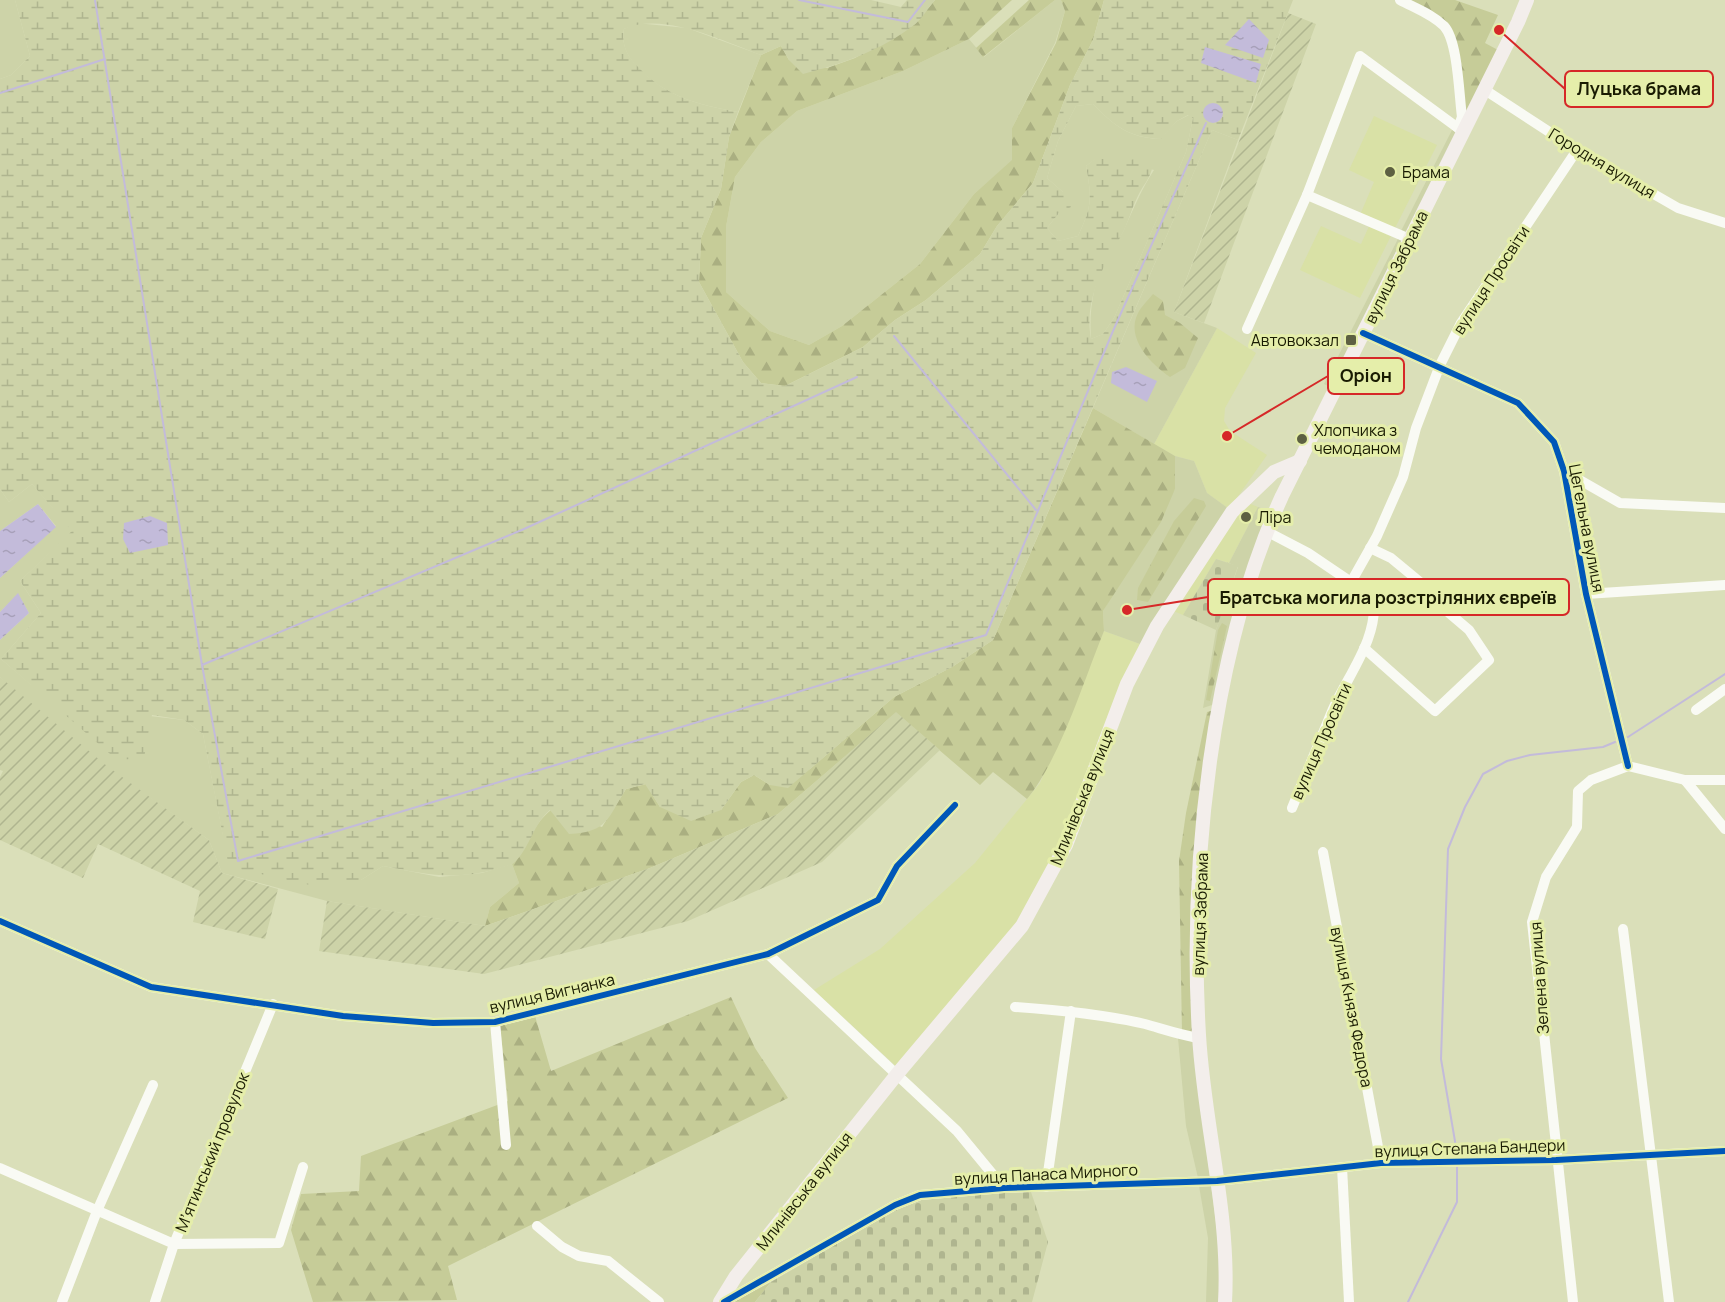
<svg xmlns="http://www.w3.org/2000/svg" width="1725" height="1302" viewBox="0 0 1725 1302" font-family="Manrope,sans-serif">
<defs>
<pattern id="forest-firs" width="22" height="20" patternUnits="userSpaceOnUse" patternTransform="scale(1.5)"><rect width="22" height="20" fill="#c6cc98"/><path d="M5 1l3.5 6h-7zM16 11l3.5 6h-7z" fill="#aaaf81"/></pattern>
<pattern id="wetland-marsh" width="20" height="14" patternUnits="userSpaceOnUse" patternTransform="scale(1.5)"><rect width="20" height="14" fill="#cdd3a8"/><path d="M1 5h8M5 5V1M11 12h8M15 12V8" fill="none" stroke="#afb58f"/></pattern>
<pattern id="cemetery-stones" width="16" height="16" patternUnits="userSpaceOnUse" patternTransform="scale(1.5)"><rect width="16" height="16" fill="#cdd3a8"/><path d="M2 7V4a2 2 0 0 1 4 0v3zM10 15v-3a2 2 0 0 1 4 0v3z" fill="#afb58f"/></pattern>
<pattern id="garden-furrows" width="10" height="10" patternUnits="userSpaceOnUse" patternTransform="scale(1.5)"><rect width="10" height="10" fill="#cdd3a8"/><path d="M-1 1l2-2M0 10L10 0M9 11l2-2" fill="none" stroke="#afb58f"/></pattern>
<pattern id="water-ripples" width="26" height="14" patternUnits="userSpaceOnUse" patternTransform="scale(1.5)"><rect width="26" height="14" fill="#c3bbda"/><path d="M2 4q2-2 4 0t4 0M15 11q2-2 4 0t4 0" fill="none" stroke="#a7a0b9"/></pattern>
</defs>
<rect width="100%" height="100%" fill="#dadfb9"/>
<!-- built -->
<g fill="#d9e1a6">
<path d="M 1374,116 L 1437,145 L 1394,230 L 1360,215 L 1374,182 L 1349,170 Z"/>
<path d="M 1370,224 L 1392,234 L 1360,298 L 1300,270 L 1321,226 L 1361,244 Z"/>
<path d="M 1217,328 L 1256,353 L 1225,408 L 1224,421 L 1230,431 L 1267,455 L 1229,509 L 1207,493 L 1194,461 L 1175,456 L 1154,444 Z"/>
<path d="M 1246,502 L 1258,507 L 1229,563 L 1216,559 L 1183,615 L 1171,610 Z"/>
<path d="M 1104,631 L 1143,645 L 1062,843 L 1018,924 L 898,1068 L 814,990 L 880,949 L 975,863 L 1040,783 Z"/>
</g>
<!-- grass -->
<g fill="#cdd3a8">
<path d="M 0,0 L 15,0 L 30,56 L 11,75 L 0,79 Z"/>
<path d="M 1055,0 L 1061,0 L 1065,11 L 1055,43 L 1012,128 L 1013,160 L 974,194 L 920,264 L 842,326 L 809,345 L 770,331 L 726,292 L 726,227 L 735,177 L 761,142 L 797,111 L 903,71 L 969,39 L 984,57 Z"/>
<path d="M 636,23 L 687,28 L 761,55 L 738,112 C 699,105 666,97 637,67 C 627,56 621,44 624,29 Z"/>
<path d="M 1093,104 C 1114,126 1130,138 1160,139 L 1177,121 L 1189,115 L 1193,118 L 1186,152 L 1114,318 L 1103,334 L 1091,339 C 1089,310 1093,281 1108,255 C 1113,247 1119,240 1123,232 C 1133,210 1141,190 1154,170 L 1101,155 L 1086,166 C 1092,199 1092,206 1078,236 L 1058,241 L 1047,228 L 1059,213 L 1063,192 L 1047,178 L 1058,141 L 1076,106 Z"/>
<path d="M 1212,130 L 1238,140 L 1174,312 L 1217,328 L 1154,444 L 1093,408 Z"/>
<path d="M 1452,130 L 1457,132 L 1406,235 L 1400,233 Z"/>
<path d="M 1399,237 L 1404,239 L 1330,387 L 1324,384 Z"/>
<path d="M 1175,456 L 1194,461 L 1207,493 L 1229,509 L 1143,645 L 1104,631 L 1103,611 L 1175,489 Z"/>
<path d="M 32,484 L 73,531 L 20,581 L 41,613 L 1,659 L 55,705 L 184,720 L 203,734 L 223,835 L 361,880 L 383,866 L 439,877 L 482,873 L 512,864 L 519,883 L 490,907 L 485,926 L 327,901 L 222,873 L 209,840 L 107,767 L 9,686 L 0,677 L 0,640 L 29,613 L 18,594 L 0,612 L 0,578 L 56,526 L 38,504 L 0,531 L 0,489 L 9,502 Z"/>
<path d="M 1258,507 L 1269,511 L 1237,598 L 1215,704 L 1203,708 L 1216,630 L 1238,567 L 1229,563 Z"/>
<path d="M 1178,1038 L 1193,1040 L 1210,1177 L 1198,1178 L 1186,1126 Z"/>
<path d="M 1211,1185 L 1221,1261 L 1219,1302 L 1206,1302 L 1208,1238 L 1199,1186 Z"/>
</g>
<!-- forest -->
<g fill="url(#forest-firs)">
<path d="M 935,0 L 1012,0 L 969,39 L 903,71 L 797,111 L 761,142 L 735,177 L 726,227 L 726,292 L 770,331 L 809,345 L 842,326 L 920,264 L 974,194 L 1012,160 L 1012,128 L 1056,43 L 1065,11 L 1061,0 L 1104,0 L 1093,40 L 1070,85 L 1033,183 L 997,226 L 980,254 L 926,300 L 895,320 L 863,347 L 785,386 L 761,383 L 743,362 L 699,282 L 701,238 L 721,189 L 729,137 L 761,55 L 781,46 L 789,60 L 827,68 L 855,58 L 915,24 Z"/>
<path d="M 1029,0 L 1055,0 L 983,57 L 976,48 Z"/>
<path d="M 1408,0 L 1455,0 L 1498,15 L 1485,43 L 1498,50 L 1465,116 L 1455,39 Z"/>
<path d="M 1153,294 L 1163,301 L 1165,315 L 1180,323 L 1198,338 L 1185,368 L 1170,377 C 1151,364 1125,338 1138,313 C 1141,307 1148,300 1153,294 Z"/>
<path d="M 1093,408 L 1175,456 L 1175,489 L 1161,522 L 1103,611 L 1104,631 C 1084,680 1060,759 1027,799 L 993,772 L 980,785 L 896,713 L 778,814 L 650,868 L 485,926 L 490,907 L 519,883 L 512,864 C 527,847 533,824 551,810 L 602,827 L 626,789 L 646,784 L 660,807 L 721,810 L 741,782 L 754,775 L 770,785 L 810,769 L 894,697 L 952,667 L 993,640 Z"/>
<path d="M 1194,498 L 1204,501 L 1206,506 L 1148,602 L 1137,600 L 1138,588 L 1174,521 Z"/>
<path d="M 1222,623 L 1227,626 L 1210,701 L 1206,700 L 1218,630 Z"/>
<path d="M 1214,710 L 1193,1034 L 1182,1033 L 1179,861 L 1186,813 L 1207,712 Z"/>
<path d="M 731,997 L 755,1048 L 788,1098 L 448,1266 L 457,1300 L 313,1302 L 291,1230 L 301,1194 L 359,1191 L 361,1156 L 508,1101 L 500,1026 L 535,1016 L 551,1071 Z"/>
<path d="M 771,1282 L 755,1302 L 733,1302 Z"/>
</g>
<!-- wetland -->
<path fill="url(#wetland-marsh)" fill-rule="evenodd" d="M 15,0 L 871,0 L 901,7 L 907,0 L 935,0 C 928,8 922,19 914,25 C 882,50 842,64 803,74 L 789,60 L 781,46 L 761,55 C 723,41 663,11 624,29 C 621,44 627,56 638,67 C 666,97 699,105 738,112 L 729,137 L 721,189 L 701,238 L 699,282 L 743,362 L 761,383 L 785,386 L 863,347 L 895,320 L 926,300 L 980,254 L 997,226 L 1033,183 L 1070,85 L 1093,40 L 1104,0 L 1293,0 L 1238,140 L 1212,130 L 993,640 L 952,667 L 894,697 L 788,788 L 770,785 L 754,775 L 741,782 L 721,810 L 691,821 L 660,807 L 645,784 L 626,789 C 607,819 608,832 569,834 L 550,810 C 533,824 530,848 514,863 C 510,866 502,867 497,869 C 453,881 425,874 383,866 L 361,880 L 310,885 L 229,867 L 203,734 L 184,720 L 152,715 L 144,758 L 117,760 L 1,659 L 41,613 L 20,581 L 72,531 L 32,484 L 9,502 L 0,489 L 0,79 L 11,75 L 30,56 ZM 1093,104 C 1114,126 1130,138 1161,139 L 1177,121 L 1188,115 L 1193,118 L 1186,152 L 1114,318 L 1103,334 L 1091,339 C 1084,301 1102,268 1121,236 C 1128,224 1131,210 1137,198 C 1145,181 1154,176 1153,156 L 1124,161 L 1101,154 L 1086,166 C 1092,199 1092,206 1078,236 L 1058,241 L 1047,228 L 1059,213 L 1071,207 L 1063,192 L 1047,178 L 1058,141 L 1076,106 Z"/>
<!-- cemetery -->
<g fill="url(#cemetery-stones)">
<path d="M 1216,559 L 1238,566 L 1216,630 L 1183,615 Z"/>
<path d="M 1005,1192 L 1031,1192 L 1048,1242 L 1032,1302 L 755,1302 L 771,1282 L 897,1209 L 921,1199 Z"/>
</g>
<!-- garden -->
<g fill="url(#garden-furrows)">
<path d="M 1288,13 L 1316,24 L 1204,323 L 1174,312 Z"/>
<path d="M 0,677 L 107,766 L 209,840 L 222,873 L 278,889 L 265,939 L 193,922 L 200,891 L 98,844 L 83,878 L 0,840 L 0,777 L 3,771 L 0,770 Z"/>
<path d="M 896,712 L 940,750 L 822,862 L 688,921 L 484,974 L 319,951 L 327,901 L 485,926 L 650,868 L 778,814 Z"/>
</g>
<!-- water -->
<g fill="url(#water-ripples)">
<path d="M 1249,19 L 1269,40 L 1263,58 L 1225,45 Z"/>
<path d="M 1205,47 L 1261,64 L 1256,83 L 1201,63 Z"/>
<circle cx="1213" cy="113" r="10"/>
<path d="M 1126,367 L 1157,381 L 1147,402 L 1111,383 L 1112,372 Z"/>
<path d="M 38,504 L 56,527 L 0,578 L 0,531 Z"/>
<path d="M 150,516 L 167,523 L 168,545 L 130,553 L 123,539 L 124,523 Z"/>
<path d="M 18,593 L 29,613 L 0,640 L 0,612 Z"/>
</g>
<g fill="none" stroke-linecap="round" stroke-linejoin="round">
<!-- stream -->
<g stroke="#c3bbda" stroke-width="2">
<path d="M 95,0 L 202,665 L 238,861 L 986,635 L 1113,331 L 1206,123"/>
<path d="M 799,0 L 908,22 L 925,0"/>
<path d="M 0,93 L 105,59"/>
<path d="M 894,336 L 1036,510"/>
<path d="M 202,665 L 524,529 L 857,377"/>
<path d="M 1628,737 L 1725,674"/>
<path d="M 1457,1153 L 1441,1059 L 1448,849 L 1465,807 L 1483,774 L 1507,761 L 1530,755 L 1603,747 L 1615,742"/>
<path d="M 1408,1302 L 1457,1202 L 1457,1167"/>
</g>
<!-- minor -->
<g stroke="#f9faf4" stroke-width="10">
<path d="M 1400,0 C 1415,8 1432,14 1444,26 C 1458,41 1459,95 1462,117 L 1458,128 L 1462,131"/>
<path d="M 1485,90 L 1577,150 L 1678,208 L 1725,223"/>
<path d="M 1307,195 L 1410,239"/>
<path d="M 1247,329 L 1307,195 L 1360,56 L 1458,128"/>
<path d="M 1363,333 L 1518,403 L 1554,442 L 1564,471 L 1586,594 L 1628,766"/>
<path d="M 1564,471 L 1620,503 L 1725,508"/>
<path d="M 1266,531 L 1308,553 L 1373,597 C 1380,636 1348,675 1333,709 C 1319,742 1306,775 1292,808"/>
<path d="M 1350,584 L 1377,536 L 1403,477 L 1416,428 L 1440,365 L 1461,323 L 1577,150"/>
<path d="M 1586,594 L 1725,585"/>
<path d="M 1364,648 L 1435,711 L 1489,660 L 1469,630 L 1449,613 L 1449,606 L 1391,558 L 1370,548"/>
<path d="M 1696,710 L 1725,689"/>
<path d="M 1628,766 L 1685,780 L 1725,780"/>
<path d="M 1685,780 L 1725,829"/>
<path d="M 1323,852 L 1381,1163"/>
<path d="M 0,921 L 151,987 L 343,1016 L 433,1023 L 495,1022 L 768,954 L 878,900 L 897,866 L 955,805"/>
<path d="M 1623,929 L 1669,1302"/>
<path d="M 768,954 L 957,1131 L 1004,1188"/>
<path d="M 1015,1007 C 1059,1010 1102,1014 1145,1024 C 1163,1029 1180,1035 1199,1038"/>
<path d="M 495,1022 L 506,1145"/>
<path d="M 1342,1167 L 1349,1302"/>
<path d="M 0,1168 L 174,1244 L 279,1243 L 303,1167"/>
<path d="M 1046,1187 L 1071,1011"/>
<path d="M 537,1226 L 562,1247 L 579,1256 L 608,1261 L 659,1302"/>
<path d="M 62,1302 L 97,1211 L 153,1085"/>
<path d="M 155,1302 L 174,1244 L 273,1004"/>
<path d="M 724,1302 L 895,1205 L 920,1195 L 1004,1188 L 1217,1181 L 1381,1163 L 1556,1160 L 1725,1151"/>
<path d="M 1573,1302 L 1532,922 L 1546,877 L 1577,827 L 1578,791 L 1591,780 L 1628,766"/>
</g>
<!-- major -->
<g stroke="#f3eeeb" stroke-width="14">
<path d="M 720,1302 L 736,1276 L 898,1073 L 1022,926 L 1066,845 L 1127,684 L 1157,626 L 1232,512 L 1274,472 L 1300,461"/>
<path d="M 1225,1302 C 1230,1213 1204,1125 1199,1035 C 1189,865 1211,652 1282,496 L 1518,22 L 1527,0"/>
</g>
<defs>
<g id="cycleway">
<path d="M 1363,333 L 1518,403 L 1554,442 L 1564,471 L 1586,594 L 1628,766"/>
<path d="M 0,921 L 151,987 L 343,1016 L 433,1023 L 495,1022 L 768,954 L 878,900 L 897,866 L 955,805"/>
<path d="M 724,1302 L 895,1205 L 920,1195 L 1004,1188 L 1217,1181 L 1381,1163 L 1556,1160 L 1725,1151"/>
</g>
</defs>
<!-- cycleway casing -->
<use href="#cycleway" stroke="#e5eeaa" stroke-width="10"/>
<!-- cycleway -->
<use href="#cycleway" stroke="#0057b8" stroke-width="6"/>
</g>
<!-- markers -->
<g fill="#5d6042" stroke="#e5eeaa" stroke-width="2">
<circle cx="1390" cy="172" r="6"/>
<rect x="1345" y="334" width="12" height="12" rx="3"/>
<circle cx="1302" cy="439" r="6"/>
<circle cx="1246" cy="517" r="6"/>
</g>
<g text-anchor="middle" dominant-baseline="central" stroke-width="6" stroke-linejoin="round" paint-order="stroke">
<!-- street labels -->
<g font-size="16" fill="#191b02" stroke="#e5eeaa">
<text transform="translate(1602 163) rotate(31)">Городня вулиця</text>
<text transform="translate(1396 267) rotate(-64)">вулиця Забрама</text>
<text transform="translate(1491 280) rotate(-57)">вулиця Просвіти</text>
<text transform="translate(1587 528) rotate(79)">Цегельна вулиця</text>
<text transform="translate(1321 741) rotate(-66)">вулиця Просвіти</text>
<text transform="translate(1082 797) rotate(-68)">Млинівська вулиця</text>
<text transform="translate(1200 914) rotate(-88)">вулиця Забрама</text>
<text transform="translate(1539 978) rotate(-94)">Зелена вулиця</text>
<text transform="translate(552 993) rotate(-13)">вулиця Вигнанка</text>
<text transform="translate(1352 1007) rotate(79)">вулиця Князя Федора</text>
<text transform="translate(1470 1148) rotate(-2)">вулиця Степана Бандери</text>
<text transform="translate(212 1152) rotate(-68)">Мʼятинський провулок</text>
<text transform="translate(1046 1174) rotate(-3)">вулиця Панаса Мирного</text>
<text transform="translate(804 1191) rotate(-52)">Млинівська вулиця</text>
</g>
<!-- poi labels -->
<g font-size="16" fill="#191b02" stroke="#e5eeaa" text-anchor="start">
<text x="1402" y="172">Брама</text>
<text x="1339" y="340" text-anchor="end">Автовокзал</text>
<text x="1314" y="430">Хлопчика з<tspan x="1314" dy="18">чемоданом</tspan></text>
<text x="1258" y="517">Ліра</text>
</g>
</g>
<!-- callouts -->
<path fill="none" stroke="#d62828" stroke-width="2" d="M1499 30L1565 89M1227 436L1328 376M1127 610L1208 597"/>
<g fill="#d62828" stroke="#e5eeaa" stroke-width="2">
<circle cx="1499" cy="30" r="6"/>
<circle cx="1227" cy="436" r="6"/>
<circle cx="1127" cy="610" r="6"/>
</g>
<g fill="#e5eeaa" stroke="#d62828" stroke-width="2">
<rect x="1565" y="71" width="148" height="36" rx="6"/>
<rect x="1328" y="358" width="76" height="36" rx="6"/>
<rect x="1208" y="579" width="361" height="36" rx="6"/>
</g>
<g font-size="18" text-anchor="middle" font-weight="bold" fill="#191b02">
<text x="1639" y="95">Луцька брама</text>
<text x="1366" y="382">Оріон</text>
<text x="1388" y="604">Братська могила розстріляних євреїв</text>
</g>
</svg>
